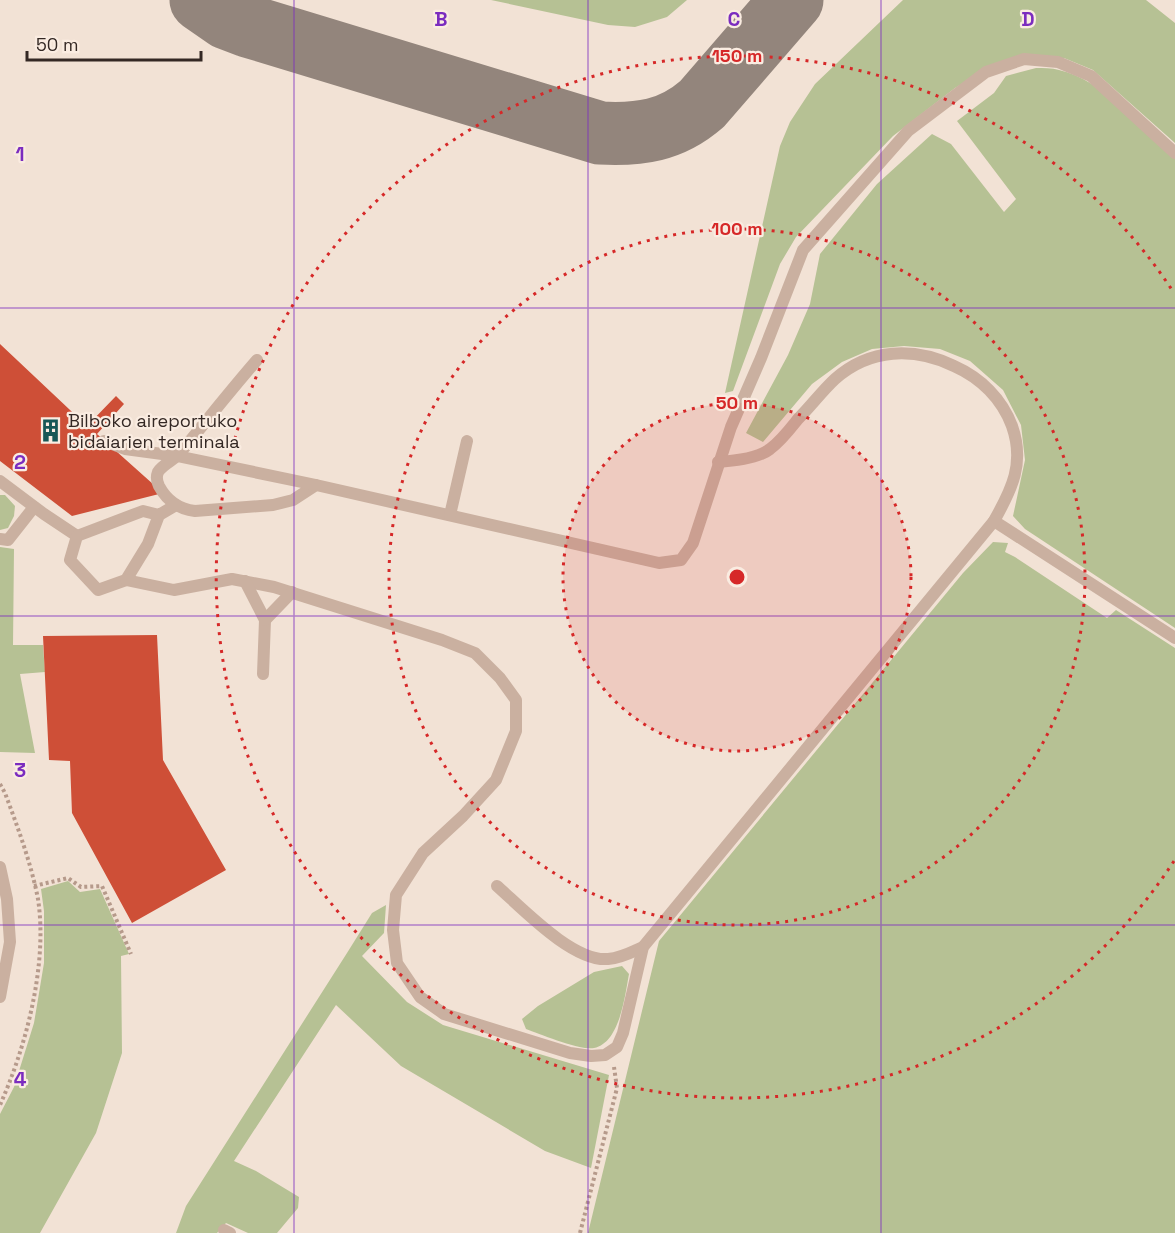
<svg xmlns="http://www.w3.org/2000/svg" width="1175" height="1233" viewBox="0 0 1175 1233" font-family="'Space Grotesk',sans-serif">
<rect width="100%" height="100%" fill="#f2e2d5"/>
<!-- green -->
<g fill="#b6c194">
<path d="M 491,0 L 687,0 L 667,17 L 635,27 L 608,25 Z"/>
<path d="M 903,0 L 1146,0 L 1175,23 L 1175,143 L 1093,70 L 1064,58 L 988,68 L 955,88 L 893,136 L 796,237 L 780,264 L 733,391 L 725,393 L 780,146 L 790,122 L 815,84 Z"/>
<path d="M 1036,68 C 1043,68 1052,68 1059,70 C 1102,79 1144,129 1175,158 L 1175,628 L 1025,529 L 1013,516 L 1025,460 L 1021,425 L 1003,390 L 970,361 L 940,349 L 904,346 L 872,349 L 842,362 L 812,384 L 763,442 L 746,433 L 788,355 L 810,304 L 820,254 L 877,184 L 932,134 L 951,144 L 1004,212 L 1016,199 L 957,121 L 994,93 L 1006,76 Z"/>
<path d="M 0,495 L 5,495 L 15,506 L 14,516 L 8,528 L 0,530 Z"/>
<path d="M 993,542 L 1008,543 L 1005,552 L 1015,557 L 1107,618 L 1116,610 L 1175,648 L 1175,1233 L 588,1233 L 659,941 L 963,573 Z"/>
<path d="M 0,547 L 14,549 L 13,645 L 43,645 L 45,672 L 20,674 L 35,753 L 0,752 Z"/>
<path d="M 68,881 L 80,892 L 100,889 L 129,954 L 121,956 L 122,1053 L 96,1133 L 40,1233 L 0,1233 L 0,1114 L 14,1087 L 34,1023 L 44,963 L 44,911 L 41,889 Z"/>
<path d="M 386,905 L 384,933 L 362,956 L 407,1002 L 443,1025 L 609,1075 L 591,1168 L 545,1151 L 401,1066 L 336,1005 L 234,1161 L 256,1171 L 299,1197 L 298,1208 L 277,1233 L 248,1233 L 226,1223 L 217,1233 L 176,1233 L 186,1206 L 347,953 L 372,913 Z"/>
<path d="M 622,966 L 629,974 C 625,995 620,1043 594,1048 C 581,1051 540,1034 526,1029 L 522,1019 L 538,1006 L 594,972 Z"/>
</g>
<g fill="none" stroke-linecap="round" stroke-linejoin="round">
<!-- taxiway -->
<path stroke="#93857c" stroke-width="63" d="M 201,0 L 227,18 L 248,26 L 600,133 C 640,135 671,131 702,104 L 792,0"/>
</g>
<!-- building -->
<g fill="#ce4f37">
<path d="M 0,344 L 87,426 L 116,396 L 124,404 L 97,434 L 163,493 L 72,516 L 0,461 Z"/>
<path d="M 157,635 L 163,760 L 226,870 L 132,923 L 72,813 L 70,761 L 49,760 L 43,636 Z"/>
</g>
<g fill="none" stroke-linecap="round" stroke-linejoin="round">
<!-- path -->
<g stroke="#b69a8b" stroke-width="4" stroke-dasharray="3 3" stroke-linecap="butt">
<path d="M 0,784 L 5,793 C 18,828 31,863 38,899 C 48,964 26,1047 0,1105"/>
<path d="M 34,886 L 68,878 L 81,887 L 102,886 L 131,954"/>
<path d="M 580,1233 L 617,1088 L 614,1067"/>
</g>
<!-- service -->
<g stroke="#cab0a0" stroke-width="12">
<path d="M 257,360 C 230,391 205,423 179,454 C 174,460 162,465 158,472 C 156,477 157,482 159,486 C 167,501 178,509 195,511 L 273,505 L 293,500 L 316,485"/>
<path d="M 104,441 L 125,449 L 177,456 L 316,485 L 659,563 L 681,560 L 693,543 L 731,427 L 761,358 L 803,250 L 908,131 L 986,72 L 1024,59 L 1058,62 L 1091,76 L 1175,153"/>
<path d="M 0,481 L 44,514 L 77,536"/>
<path d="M 159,515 L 143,511 L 77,536 L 70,560 L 98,590 L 126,580 L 148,544 L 159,515 L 176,505"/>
<path d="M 450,515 L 467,441"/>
<path d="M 994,521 L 1175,638"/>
<path d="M 0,539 L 8,540 L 34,507"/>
<path d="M 126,580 L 174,590 L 232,579 L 274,587 L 442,640 L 475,653 L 500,678 L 516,700 L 516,731 L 496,780 L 463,816 L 423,853 L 396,895 L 393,930 L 397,963 L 420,997 L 444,1014 L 570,1053 L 591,1056 L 605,1055 L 617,1047 L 623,1033 L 643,947 L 994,521 C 1012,489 1025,463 1012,426 C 1002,399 981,378 954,366 C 914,347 870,348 835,379 C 822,391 811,406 798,419 C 790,429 781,441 770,449 C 759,458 733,461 718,462"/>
<path d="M 245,581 L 265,620 L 263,674"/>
<path d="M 265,620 L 292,592"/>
<path d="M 0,867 L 7,899 L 10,942 L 0,997"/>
<path d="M 497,886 C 523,909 573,962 608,959 C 621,958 632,952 643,947"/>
<path d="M 224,1230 L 230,1233"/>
</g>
</g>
<!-- grid -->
<path fill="none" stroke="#7b2cbf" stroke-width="1.5" stroke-opacity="0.55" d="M 294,0 L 294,1233M 588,0 L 588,1233M 881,0 L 881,1233M 0,308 L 1175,308M 0,616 L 1175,616M 0,925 L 1175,925"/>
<!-- distance rings -->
<circle cx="737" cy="577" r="174" fill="#d62828" fill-opacity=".12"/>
<g fill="none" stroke="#d62828" stroke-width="3" stroke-dasharray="3 6">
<circle cx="737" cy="577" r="174"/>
<circle cx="737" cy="577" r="348"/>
<path d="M1174 861A521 521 0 1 1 1174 293"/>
</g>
<!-- icons -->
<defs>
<symbol id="building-bare" viewBox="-9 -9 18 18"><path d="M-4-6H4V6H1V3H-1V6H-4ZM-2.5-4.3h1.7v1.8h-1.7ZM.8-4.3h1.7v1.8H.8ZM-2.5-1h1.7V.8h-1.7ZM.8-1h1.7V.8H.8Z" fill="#175756" stroke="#faece1" stroke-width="2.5" paint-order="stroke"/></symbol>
</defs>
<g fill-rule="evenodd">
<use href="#building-bare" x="34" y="414" width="33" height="33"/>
</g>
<g text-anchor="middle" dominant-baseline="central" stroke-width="4.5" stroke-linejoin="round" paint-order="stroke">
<!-- poi labels -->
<g font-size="18" fill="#342824" stroke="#faece1" text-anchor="start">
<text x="68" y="420">Bilboko aireportuko<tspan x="68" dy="21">bidaiarien terminala</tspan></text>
</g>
</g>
<g font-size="20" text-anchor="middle" font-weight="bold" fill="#7b2cbf" stroke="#faece1" stroke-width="4.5" stroke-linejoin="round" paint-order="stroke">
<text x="441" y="26">B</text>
<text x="734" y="26">C</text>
<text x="1028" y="26">D</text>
<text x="20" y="161">1</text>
<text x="20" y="469">2</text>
<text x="20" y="777">3</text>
<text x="20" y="1086">4</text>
</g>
<circle cx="737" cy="577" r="9" fill="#d62828" stroke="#faece1" stroke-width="3"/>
<g font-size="18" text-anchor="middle" font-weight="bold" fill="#d62828" stroke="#faece1" stroke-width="4.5" stroke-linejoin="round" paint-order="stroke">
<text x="737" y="62">150 m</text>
<text x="737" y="235">100 m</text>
<text x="737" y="409">50 m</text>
</g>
<!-- scale -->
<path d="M27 51v9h174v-9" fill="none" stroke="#342824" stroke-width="3"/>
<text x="36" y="51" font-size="18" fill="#342824" stroke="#faece1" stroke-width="4.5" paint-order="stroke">50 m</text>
</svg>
